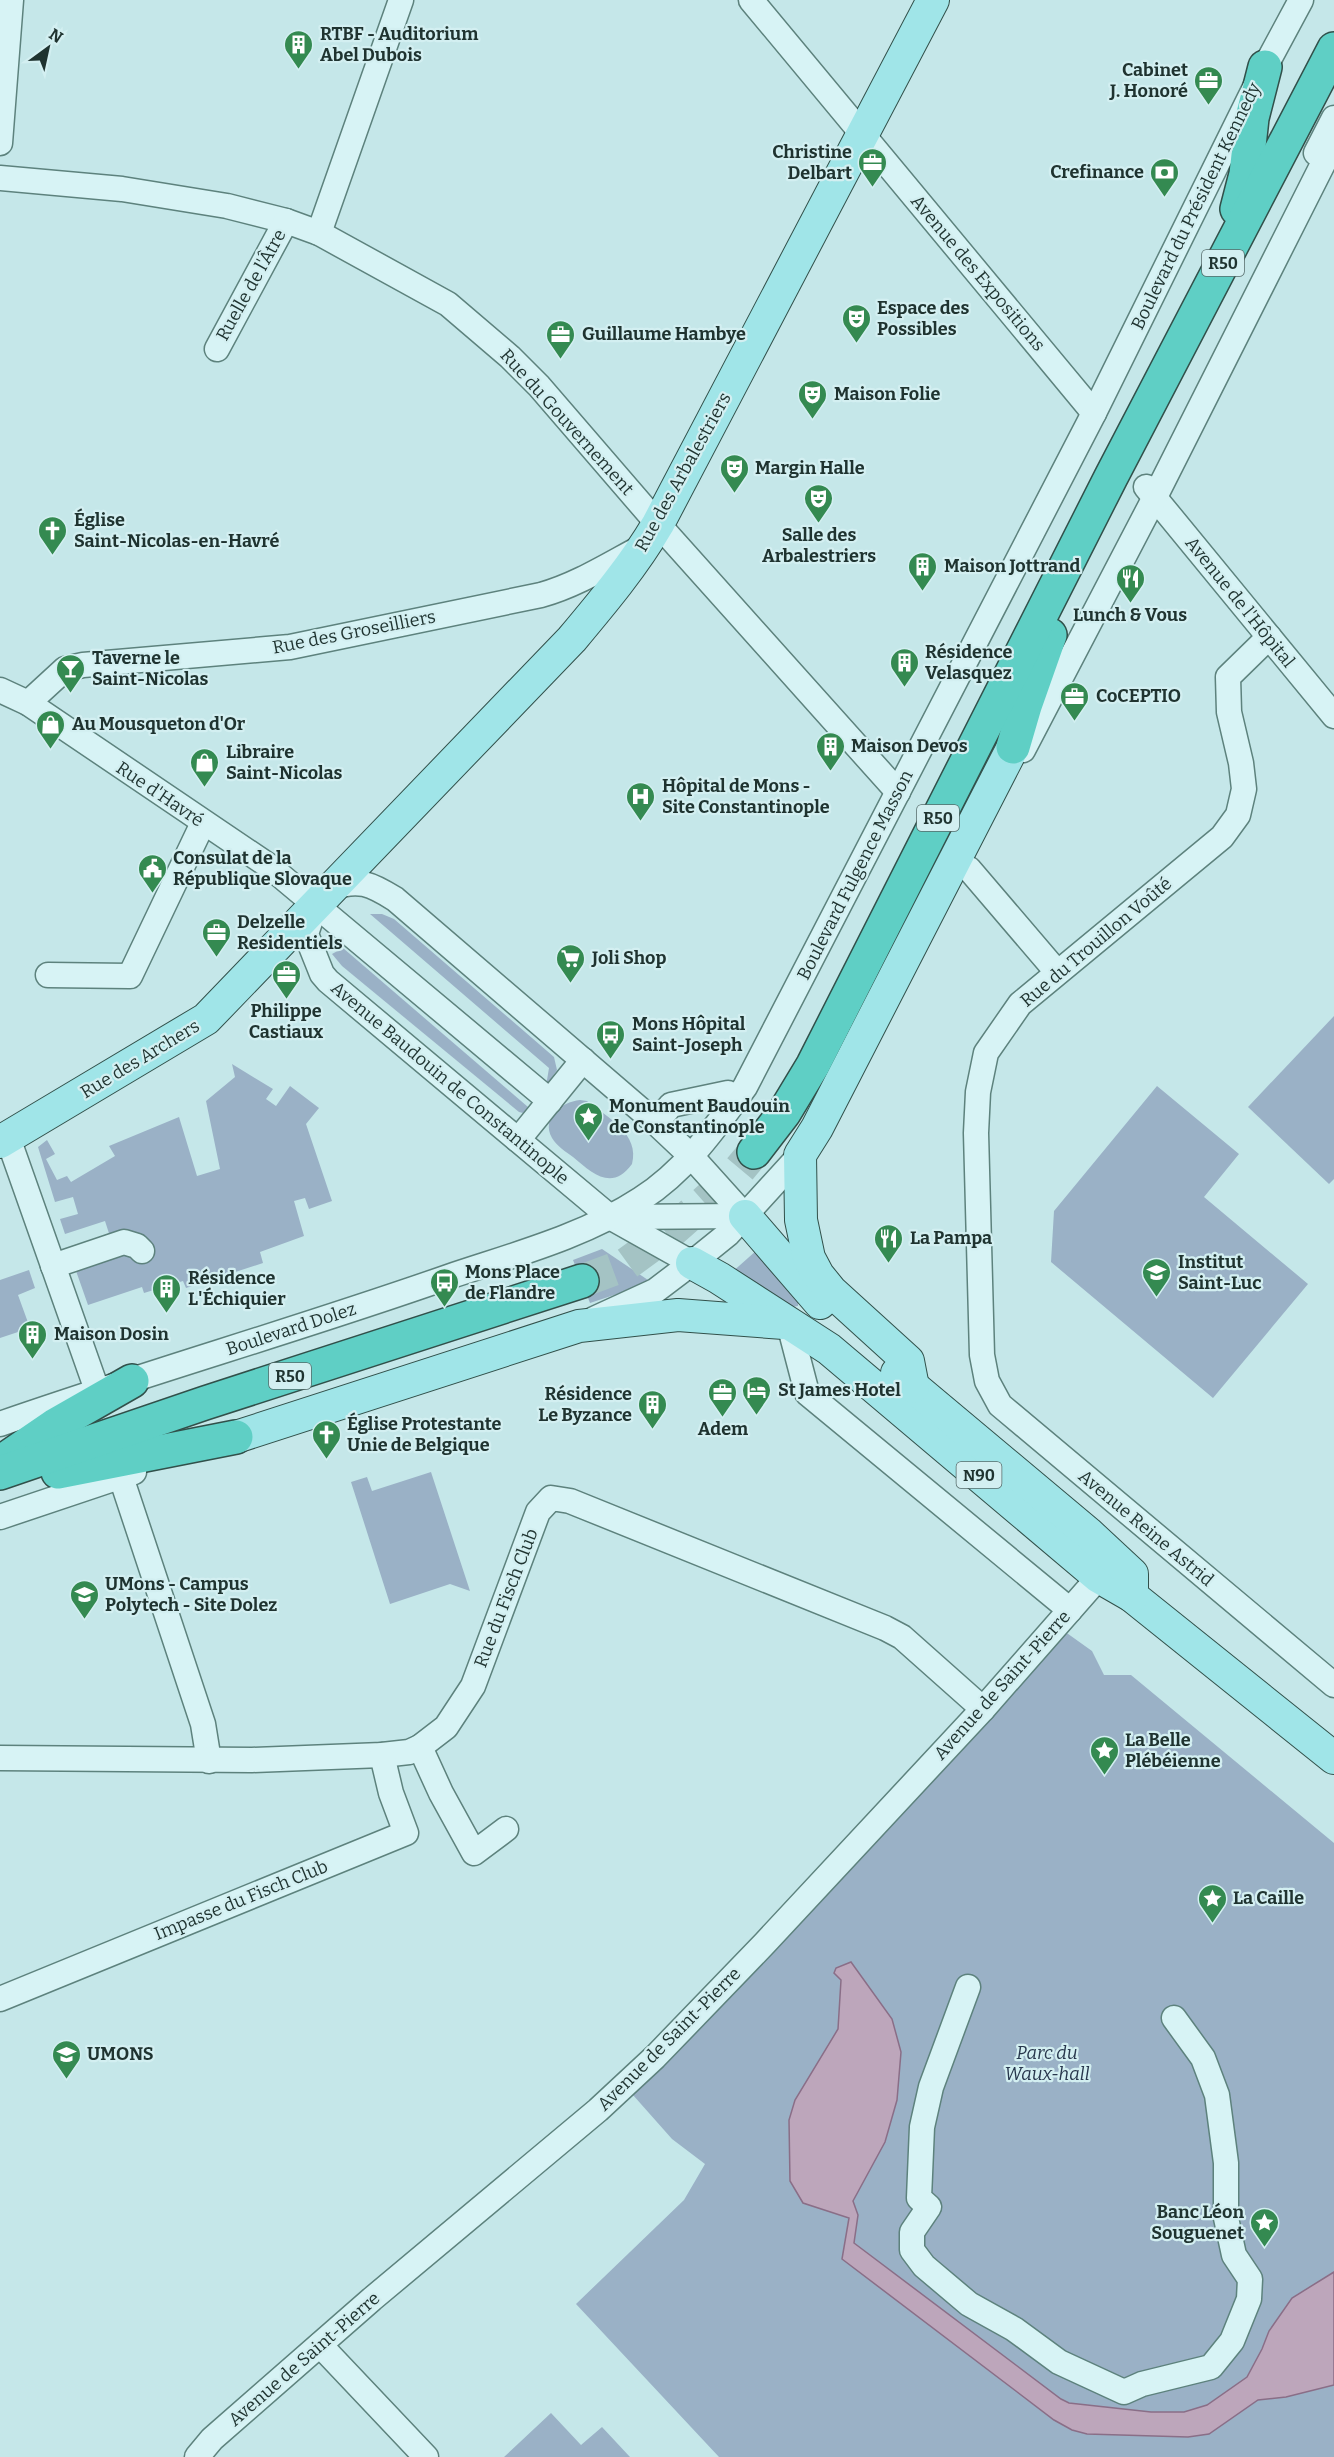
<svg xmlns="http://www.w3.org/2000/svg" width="1334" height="2457" viewBox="0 0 1334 2457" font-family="Bitter,serif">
<rect width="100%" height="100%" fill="#c5e7e9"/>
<!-- green -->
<g fill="#9ab1c6">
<path d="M 370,914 L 382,914 L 394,919 L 554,1057 L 557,1070 L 546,1086 L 549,1068 Z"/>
<path d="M 343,948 L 528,1107 L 523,1113 L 519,1112 L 342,966 L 332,954 Z"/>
<path d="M 1334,1016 L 1334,1179 L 1329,1184 L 1248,1107 Z"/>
<path d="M 232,1064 L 273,1089 L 266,1099 L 276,1106 L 290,1086 L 319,1108 L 306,1124 L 332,1201 L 309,1209 L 305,1198 L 294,1201 L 304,1236 L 260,1252 L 263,1263 L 186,1288 L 183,1281 L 144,1293 L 142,1287 L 88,1305 L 75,1268 L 116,1255 L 105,1221 L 65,1234 L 60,1219 L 78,1214 L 73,1197 L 55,1202 L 38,1147 L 47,1140 L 55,1154 L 46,1159 L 57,1180 L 67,1176 L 71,1182 L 115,1156 L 109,1146 L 179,1117 L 197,1176 L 220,1169 L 206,1101 L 235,1077 Z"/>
<path d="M 1157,1086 L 1239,1154 L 1204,1197 L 1308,1284 L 1213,1398 L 1051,1262 L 1054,1211 Z"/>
<path d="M 580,1100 L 587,1101 C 608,1118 640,1134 632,1164 C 612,1192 592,1173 573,1157 C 566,1152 557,1146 552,1138 C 541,1118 561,1102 580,1100 Z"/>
<path d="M 602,1249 L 648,1280 L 638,1287 L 590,1303 L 573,1260 Z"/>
<path d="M 757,1250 L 798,1301 L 798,1306 L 792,1307 L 730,1274 Z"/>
<path d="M 29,1270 L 35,1288 L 18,1295 L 30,1328 L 0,1338 L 0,1280 Z"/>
<path d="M 431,1472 L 470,1591 L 450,1584 L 390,1604 L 351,1482 L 367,1477 L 372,1491 Z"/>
<path d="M 1057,1626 L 1092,1651 L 1104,1675 L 1131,1675 L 1334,1843 L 1334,2457 L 719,2457 L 576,2304 L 684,2200 L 705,2164 L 672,2139 L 625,2086 Z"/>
<path d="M 551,2413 L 581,2445 L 602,2427 L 630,2457 L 504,2457 Z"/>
</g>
<!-- water -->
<path fill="#bda6bb" stroke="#8a6e87" stroke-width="1.5" d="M 851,1962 L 892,2019 L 901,2052 L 897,2100 L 885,2142 L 853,2201 L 858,2215 L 854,2243 L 1061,2399 L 1069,2403 L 1151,2412 L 1184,2412 L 1207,2405 L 1247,2377 L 1262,2349 L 1269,2331 L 1292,2298 L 1334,2272 L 1334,2385 L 1286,2397 L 1258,2400 L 1209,2434 L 1188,2437 L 1087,2434 L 1072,2430 L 1054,2420 L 842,2259 L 849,2218 L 803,2203 L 790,2181 L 789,2120 L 795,2100 L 838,2029 L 841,1980 L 834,1973 L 836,1968 Z"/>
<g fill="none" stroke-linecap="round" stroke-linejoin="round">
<!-- highway-tunnel -->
<path stroke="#a4c3c4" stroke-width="33" stroke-dasharray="33 16" stroke-linecap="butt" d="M 582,1281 L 625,1265 L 673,1230 L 734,1176 L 754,1152"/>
<defs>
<g id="minor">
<path d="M 751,0 L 1094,413"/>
<path d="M 0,143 L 11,0"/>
<path d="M 1316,153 L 1334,118"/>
<path d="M 0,178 L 122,189 L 227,206 L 286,221 L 319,233 L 448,304 L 510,357 L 539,386 L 658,524 L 898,792"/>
<path d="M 319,233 L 401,0"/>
<path d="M 217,349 L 286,221"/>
<path d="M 1146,487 L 1334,716"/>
<path d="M 1269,637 L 1228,677 L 1229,712 L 1241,763 L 1244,789 L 1238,815 L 1222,837 L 1020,1004 L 986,1053 L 978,1092 L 976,1133 L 982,1355 L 987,1381 L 1000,1405 L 1334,1685"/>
<path d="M 0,690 L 28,703 L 269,866 L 550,1101"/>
<path d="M 28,703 L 65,669 L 83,665 L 290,647 L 541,595 C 577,585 610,564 642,547"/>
<path d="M 1023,750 L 1155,497 L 1334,142"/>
<path d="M 955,862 L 969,869 L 1057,972"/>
<path d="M 331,888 C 359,878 371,884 395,899 L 656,1123 L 691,1156 L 745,1216"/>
<path d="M 315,907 L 306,934 L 322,974 L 328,981 L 610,1217 L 692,1263"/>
<path d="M 48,975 L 130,976 L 203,823"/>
<path d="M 656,1123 L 671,1105 L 728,1093 L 737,1099"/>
<path d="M 8,1138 L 97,1390"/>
<path d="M 518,1140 L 583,1060"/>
<path d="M 616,1217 L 745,1216"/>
<path d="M 53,1266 L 124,1242 L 137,1246 L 142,1251"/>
<path d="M 594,1319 L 655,1291 L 692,1263 L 728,1234 L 800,1155"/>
<path d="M 789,1324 L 807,1393 L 1070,1610"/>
<path d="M 0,1424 C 149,1372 300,1329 448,1277 C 513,1255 583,1237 641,1199 C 685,1171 715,1128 745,1087 L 1094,413 L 1265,67 L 1301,0"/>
<path d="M 121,1477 L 203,1724 L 209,1761"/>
<path d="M 0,1517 L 134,1472"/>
<path d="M 420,1747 L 441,1793 L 474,1853 L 506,1829"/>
<path d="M 0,1758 L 252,1760 L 382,1755 L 409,1752 L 420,1747 L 446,1727 L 473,1686 L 538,1512 L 551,1498 L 570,1501 L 885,1628 L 902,1637 L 983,1709"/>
<path d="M 968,1987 L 931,2087 L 922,2127 L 919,2198 L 929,2207 L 912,2232 L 912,2250 L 924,2266 L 969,2304 L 1014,2329 L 1059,2362 L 1124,2392 L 1142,2384 L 1211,2367 L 1232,2341 L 1249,2299 L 1250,2279 L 1234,2255 L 1226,2218 L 1226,2163 L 1217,2095 L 1203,2058 L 1174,2018"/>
<path d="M 0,1999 L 406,1833 L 391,1793 L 382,1755"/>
<path d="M 320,2345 L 426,2457"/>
<path d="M 197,2457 L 212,2439 L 372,2299 L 598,2110 L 655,2057 L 765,1943 L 983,1709 L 1099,1577"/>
</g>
<g id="major">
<path d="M 0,1142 L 206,1019 L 572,639 C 603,602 634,565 658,524 L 933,0"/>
<path d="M 745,1216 L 820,1303"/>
<path d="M 692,1263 L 719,1278 L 829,1349 L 1099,1577 L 1132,1596 L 1334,1758"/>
<path d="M 897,1373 L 1088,1533 L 1132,1574 L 1132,1596"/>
<path d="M 913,1387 L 908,1361 L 831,1291 L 818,1275 L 809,1258 L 801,1220 L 800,1155 L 817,1128 L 1013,747"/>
<path d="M 236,1437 L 579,1326 L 678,1315 L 784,1323"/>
</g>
<g id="highway">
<path d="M 1237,209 L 1246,174 L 1252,118 L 1265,67"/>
<path d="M 1013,747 L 1025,706 L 1050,635"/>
<path d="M 754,1152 L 784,1113 L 813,1065 L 1111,477 L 1334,49"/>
<path d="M 4,1460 L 55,1425 L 132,1381"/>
<path d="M 58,1472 L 236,1437"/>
<path d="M 0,1473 L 205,1403 L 582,1281"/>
</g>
</defs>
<!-- minor casing -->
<use href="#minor" stroke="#5d827d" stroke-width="27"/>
<!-- major casing -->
<use href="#major" stroke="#31504a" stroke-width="34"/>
<!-- highway casing -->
<use href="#highway" stroke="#31504a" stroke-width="36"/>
<!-- minor -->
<use href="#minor" stroke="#d7f3f5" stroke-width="24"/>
<!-- major -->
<use href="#major" stroke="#a0e5e8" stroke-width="32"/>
<!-- highway -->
<use href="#highway" stroke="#5fcfc5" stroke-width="33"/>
</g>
<!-- icons -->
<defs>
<symbol id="building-pin" viewBox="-11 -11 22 30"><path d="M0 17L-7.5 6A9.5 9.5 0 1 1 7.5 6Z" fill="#348a51" stroke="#d3eff1"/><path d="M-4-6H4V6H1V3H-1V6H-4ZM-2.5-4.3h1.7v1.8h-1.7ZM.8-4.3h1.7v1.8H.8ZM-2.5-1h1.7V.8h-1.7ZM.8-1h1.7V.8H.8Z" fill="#fff"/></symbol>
<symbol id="office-pin" viewBox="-11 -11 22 30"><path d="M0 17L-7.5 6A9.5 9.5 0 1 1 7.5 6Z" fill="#348a51" stroke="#d3eff1"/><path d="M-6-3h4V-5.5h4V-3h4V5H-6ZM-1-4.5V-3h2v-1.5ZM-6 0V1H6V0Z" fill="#fff"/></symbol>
<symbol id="bank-pin" viewBox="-11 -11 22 30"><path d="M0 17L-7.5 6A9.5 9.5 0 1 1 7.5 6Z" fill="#348a51" stroke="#d3eff1"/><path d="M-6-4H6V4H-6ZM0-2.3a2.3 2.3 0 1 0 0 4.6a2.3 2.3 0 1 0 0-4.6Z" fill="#fff"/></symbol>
<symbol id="theatre-pin" viewBox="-11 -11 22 30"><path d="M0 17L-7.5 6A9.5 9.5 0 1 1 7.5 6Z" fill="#348a51" stroke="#d3eff1"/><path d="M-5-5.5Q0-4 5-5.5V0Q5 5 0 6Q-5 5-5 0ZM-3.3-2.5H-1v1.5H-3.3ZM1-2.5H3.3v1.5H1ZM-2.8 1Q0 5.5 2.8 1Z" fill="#fff"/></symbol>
<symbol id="church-pin" viewBox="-11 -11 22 30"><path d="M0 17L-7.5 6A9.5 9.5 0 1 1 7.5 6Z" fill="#348a51" stroke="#d3eff1"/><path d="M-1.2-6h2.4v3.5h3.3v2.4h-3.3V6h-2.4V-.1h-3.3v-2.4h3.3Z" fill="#fff"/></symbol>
<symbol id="restaurant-pin" viewBox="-11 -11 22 30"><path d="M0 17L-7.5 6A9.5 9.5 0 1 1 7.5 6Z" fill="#348a51" stroke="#d3eff1"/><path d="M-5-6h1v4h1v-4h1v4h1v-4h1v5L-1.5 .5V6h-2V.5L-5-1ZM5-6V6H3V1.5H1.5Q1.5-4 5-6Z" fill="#fff"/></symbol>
<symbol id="bar-pin" viewBox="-11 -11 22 30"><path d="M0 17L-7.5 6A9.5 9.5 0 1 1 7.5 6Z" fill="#348a51" stroke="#d3eff1"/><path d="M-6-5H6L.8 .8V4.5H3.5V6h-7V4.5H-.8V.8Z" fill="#fff"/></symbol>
<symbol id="shop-pin" viewBox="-11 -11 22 30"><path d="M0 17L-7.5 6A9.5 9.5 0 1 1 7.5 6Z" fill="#348a51" stroke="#d3eff1"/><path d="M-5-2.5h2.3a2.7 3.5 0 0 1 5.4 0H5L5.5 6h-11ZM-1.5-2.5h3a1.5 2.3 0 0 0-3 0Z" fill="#fff"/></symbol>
<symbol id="hospital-pin" viewBox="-11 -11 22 30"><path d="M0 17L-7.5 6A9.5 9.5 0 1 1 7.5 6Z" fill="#348a51" stroke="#d3eff1"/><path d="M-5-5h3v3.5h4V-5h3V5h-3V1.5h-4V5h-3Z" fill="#fff"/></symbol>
<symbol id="civic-pin" viewBox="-11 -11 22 30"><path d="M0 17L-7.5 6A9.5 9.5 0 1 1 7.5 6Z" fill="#348a51" stroke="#d3eff1"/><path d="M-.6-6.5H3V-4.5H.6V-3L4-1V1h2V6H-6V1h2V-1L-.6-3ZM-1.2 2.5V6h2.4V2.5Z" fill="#fff"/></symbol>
<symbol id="supermarket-pin" viewBox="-11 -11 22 30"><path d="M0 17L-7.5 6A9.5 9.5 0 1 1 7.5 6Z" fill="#348a51" stroke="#d3eff1"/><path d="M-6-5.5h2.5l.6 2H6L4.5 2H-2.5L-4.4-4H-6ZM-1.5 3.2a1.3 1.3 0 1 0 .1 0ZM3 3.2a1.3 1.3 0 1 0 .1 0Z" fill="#fff"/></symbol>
<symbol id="bus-pin" viewBox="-11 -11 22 30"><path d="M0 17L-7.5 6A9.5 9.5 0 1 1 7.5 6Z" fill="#348a51" stroke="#d3eff1"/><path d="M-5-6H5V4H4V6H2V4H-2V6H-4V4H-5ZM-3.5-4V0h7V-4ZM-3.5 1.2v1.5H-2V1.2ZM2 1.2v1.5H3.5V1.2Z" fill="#fff"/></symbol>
<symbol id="sight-pin" viewBox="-11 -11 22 30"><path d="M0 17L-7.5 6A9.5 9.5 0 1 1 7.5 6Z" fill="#348a51" stroke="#d3eff1"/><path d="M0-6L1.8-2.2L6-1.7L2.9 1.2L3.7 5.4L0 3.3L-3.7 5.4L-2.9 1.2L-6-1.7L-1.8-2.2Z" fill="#fff"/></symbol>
<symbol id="school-pin" viewBox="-11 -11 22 30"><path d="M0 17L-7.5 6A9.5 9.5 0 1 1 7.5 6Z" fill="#348a51" stroke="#d3eff1"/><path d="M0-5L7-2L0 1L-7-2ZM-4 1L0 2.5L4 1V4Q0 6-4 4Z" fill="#fff"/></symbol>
<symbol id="hotel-pin" viewBox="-11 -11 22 30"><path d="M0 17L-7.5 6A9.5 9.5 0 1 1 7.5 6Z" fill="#348a51" stroke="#d3eff1"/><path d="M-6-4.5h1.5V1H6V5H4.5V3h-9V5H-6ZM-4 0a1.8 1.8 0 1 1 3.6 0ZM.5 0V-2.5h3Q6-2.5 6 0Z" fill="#fff"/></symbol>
<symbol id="university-pin" viewBox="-11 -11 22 30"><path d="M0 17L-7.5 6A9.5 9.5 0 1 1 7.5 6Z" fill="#348a51" stroke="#d3eff1"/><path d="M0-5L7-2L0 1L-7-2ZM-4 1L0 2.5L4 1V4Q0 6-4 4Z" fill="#fff"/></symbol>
</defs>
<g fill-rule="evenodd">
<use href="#building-pin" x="282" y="28" width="33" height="45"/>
<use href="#office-pin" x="1192" y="64" width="33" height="45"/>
<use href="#office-pin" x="856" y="146" width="33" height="45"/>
<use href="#bank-pin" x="1148" y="156" width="33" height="45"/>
<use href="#theatre-pin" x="840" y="302" width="33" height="45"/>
<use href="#office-pin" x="544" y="318" width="33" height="45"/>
<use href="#theatre-pin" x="796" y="378" width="33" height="45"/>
<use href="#theatre-pin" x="718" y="452" width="33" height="45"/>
<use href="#theatre-pin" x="802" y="482" width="33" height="45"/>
<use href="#church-pin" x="36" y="514" width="33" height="45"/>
<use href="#building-pin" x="906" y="550" width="33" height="45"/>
<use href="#restaurant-pin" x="1114" y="562" width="33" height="45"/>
<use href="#building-pin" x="888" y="646" width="33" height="45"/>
<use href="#bar-pin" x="54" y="652" width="33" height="45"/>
<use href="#office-pin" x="1058" y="680" width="33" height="45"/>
<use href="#shop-pin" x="34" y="708" width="33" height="45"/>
<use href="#building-pin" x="814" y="730" width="33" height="45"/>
<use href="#shop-pin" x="188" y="746" width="33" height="45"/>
<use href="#hospital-pin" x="624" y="780" width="33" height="45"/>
<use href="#civic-pin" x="136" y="852" width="33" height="45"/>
<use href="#office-pin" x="200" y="916" width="33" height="45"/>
<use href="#supermarket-pin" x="554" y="942" width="33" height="45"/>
<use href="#office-pin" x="270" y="958" width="33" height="45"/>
<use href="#bus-pin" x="594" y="1018" width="33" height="45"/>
<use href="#sight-pin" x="572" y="1100" width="33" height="45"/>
<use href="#restaurant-pin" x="872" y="1222" width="33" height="45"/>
<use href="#school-pin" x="1140" y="1256" width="33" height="45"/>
<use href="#bus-pin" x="428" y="1266" width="33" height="45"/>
<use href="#building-pin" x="150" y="1272" width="33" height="45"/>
<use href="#building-pin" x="16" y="1318" width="33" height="45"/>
<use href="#hotel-pin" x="740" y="1374" width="33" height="45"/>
<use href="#office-pin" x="706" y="1376" width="33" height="45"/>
<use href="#building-pin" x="636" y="1388" width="33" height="45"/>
<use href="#church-pin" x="310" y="1418" width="33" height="45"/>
<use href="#university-pin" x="68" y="1578" width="33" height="45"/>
<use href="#sight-pin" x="1088" y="1734" width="33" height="45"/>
<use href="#sight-pin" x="1196" y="1882" width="33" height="45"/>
<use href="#university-pin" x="50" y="2038" width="33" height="45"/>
<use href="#sight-pin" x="1248" y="2206" width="33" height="45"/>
</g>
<g text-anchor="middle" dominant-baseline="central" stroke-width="4.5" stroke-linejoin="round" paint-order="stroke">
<!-- shield labels -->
<g fill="#d3eff1" stroke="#556b6a" stroke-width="1.5">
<rect x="1202" y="250" width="42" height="26" rx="4.5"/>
<rect x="917" y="805" width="42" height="26" rx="4.5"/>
<rect x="269" y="1363" width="42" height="26" rx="4.5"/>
<rect x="956.5" y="1462" width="45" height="26" rx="4.5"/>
</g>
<g font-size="16" font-weight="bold" fill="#1f3330">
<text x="1223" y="263">R50</text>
<text x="938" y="818">R50</text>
<text x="290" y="1376">R50</text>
<text x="979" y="1475">N90</text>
</g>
<!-- poi labels -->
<g font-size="18" font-weight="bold" fill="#1f3330" stroke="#d3eff1" text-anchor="start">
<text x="320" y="34">RTBF - Auditorium<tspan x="320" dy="21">Abel Dubois</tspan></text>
<text x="1188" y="70" text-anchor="end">Cabinet<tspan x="1188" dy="21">J. Honoré</tspan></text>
<text x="852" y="152" text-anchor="end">Christine<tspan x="852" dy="21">Delbart</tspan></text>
<text x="1144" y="172" text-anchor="end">Crefinance</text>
<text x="877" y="308">Espace des<tspan x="877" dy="21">Possibles</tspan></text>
<text x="582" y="334">Guillaume Hambye</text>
<text x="834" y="394">Maison Folie</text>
<text x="755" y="468">Margin Halle</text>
<text x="74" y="520">Église<tspan x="74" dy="21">Saint-Nicolas-en-Havré</tspan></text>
<text x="819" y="535" text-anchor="middle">Salle des<tspan x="819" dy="21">Arbalestriers</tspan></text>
<text x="944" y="566">Maison Jottrand</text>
<text x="1130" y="615" text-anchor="middle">Lunch &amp; Vous</text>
<text x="925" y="652">Résidence<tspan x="925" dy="21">Velasquez</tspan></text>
<text x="92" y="658">Taverne le<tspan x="92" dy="21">Saint-Nicolas</tspan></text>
<text x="1096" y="696">CoCEPTIO</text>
<text x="72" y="724">Au Mousqueton d'Or</text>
<text x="851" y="746">Maison Devos</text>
<text x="226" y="752">Libraire<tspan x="226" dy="21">Saint-Nicolas</tspan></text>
<text x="662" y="786">Hôpital de Mons -<tspan x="662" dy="21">Site Constantinople</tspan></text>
<text x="173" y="858">Consulat de la<tspan x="173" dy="21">République Slovaque</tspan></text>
<text x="237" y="922">Delzelle<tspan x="237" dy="21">Residentiels</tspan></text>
<text x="592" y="958">Joli Shop</text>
<text x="286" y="1011" text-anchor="middle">Philippe<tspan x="286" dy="21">Castiaux</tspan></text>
<text x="632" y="1024">Mons Hôpital<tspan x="632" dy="21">Saint-Joseph</tspan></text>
<text x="609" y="1106">Monument Baudouin<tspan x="609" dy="21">de Constantinople</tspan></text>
<text x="910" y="1238">La Pampa</text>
<text x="1178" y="1262">Institut<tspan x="1178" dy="21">Saint-Luc</tspan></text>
<text x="465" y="1272">Mons Place<tspan x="465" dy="21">de Flandre</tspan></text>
<text x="188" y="1278">Résidence<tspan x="188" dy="21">L'Échiquier</tspan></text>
<text x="54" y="1334">Maison Dosin</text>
<text x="778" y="1390">St James Hotel</text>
<text x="632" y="1394" text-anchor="end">Résidence<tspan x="632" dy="21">Le Byzance</tspan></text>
<text x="347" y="1424">Église Protestante<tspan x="347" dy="21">Unie de Belgique</tspan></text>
<text x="723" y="1429" text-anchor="middle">Adem</text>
<text x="105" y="1584">UMons - Campus<tspan x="105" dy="21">Polytech - Site Dolez</tspan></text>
<text x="1125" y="1740">La Belle<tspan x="1125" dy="21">Plébéienne</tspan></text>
<text x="1233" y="1898">La Caille</text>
<text x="87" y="2054">UMONS</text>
<text x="1244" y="2212" text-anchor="end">Banc Léon<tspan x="1244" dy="21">Souguenet</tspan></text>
</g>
<!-- street labels -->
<g font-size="18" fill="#1f3330" stroke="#d3eff1">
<text transform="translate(1196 206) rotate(-64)">Boulevard du Président Kennedy</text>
<text transform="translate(978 273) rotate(50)">Avenue des Expositions</text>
<text transform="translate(251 285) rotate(-61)">Ruelle de l'Âtre</text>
<text transform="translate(567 422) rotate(48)">Rue du Gouvernement</text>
<text transform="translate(683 472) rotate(-61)">Rue des Arbalestriers</text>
<text transform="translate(1240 602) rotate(51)">Avenue de l'Hôpital</text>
<text transform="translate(354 632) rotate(-11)">Rue des Groseilliers</text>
<text transform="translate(160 794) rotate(34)">Rue d'Havré</text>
<text transform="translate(855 875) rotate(-63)">Boulevard Fulgence Masson</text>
<text transform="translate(1096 942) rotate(-40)">Rue du Trouillon Voûté</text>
<text transform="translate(140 1059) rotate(-31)">Rue des Archers</text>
<text transform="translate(450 1083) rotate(40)">Avenue Baudouin de Constantinople</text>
<text transform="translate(291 1329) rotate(-18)">Boulevard Dolez</text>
<text transform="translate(1146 1528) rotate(40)">Avenue Reine Astrid</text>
<text transform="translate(506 1598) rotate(-69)">Rue du Fisch Club</text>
<text transform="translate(1002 1685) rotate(-48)">Avenue de Saint-Pierre</text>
<text transform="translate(241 1900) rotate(-22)">Impasse du Fisch Club</text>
<text transform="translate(669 2039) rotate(-45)">Avenue de Saint-Pierre</text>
<text transform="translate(304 2359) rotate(-41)">Avenue de Saint-Pierre</text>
</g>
<!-- park labels -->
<g font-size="18" font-style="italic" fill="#28374d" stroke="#d3eff1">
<text x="1047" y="2053">Parc du<tspan x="1047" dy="21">Waux-hall</tspan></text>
</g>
</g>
<!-- north arrow -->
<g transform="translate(48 48) rotate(33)" stroke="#d3eff1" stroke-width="4.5" paint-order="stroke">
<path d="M0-4.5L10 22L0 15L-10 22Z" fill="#1f3330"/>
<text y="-9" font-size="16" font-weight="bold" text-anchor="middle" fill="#1f3330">N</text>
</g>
</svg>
